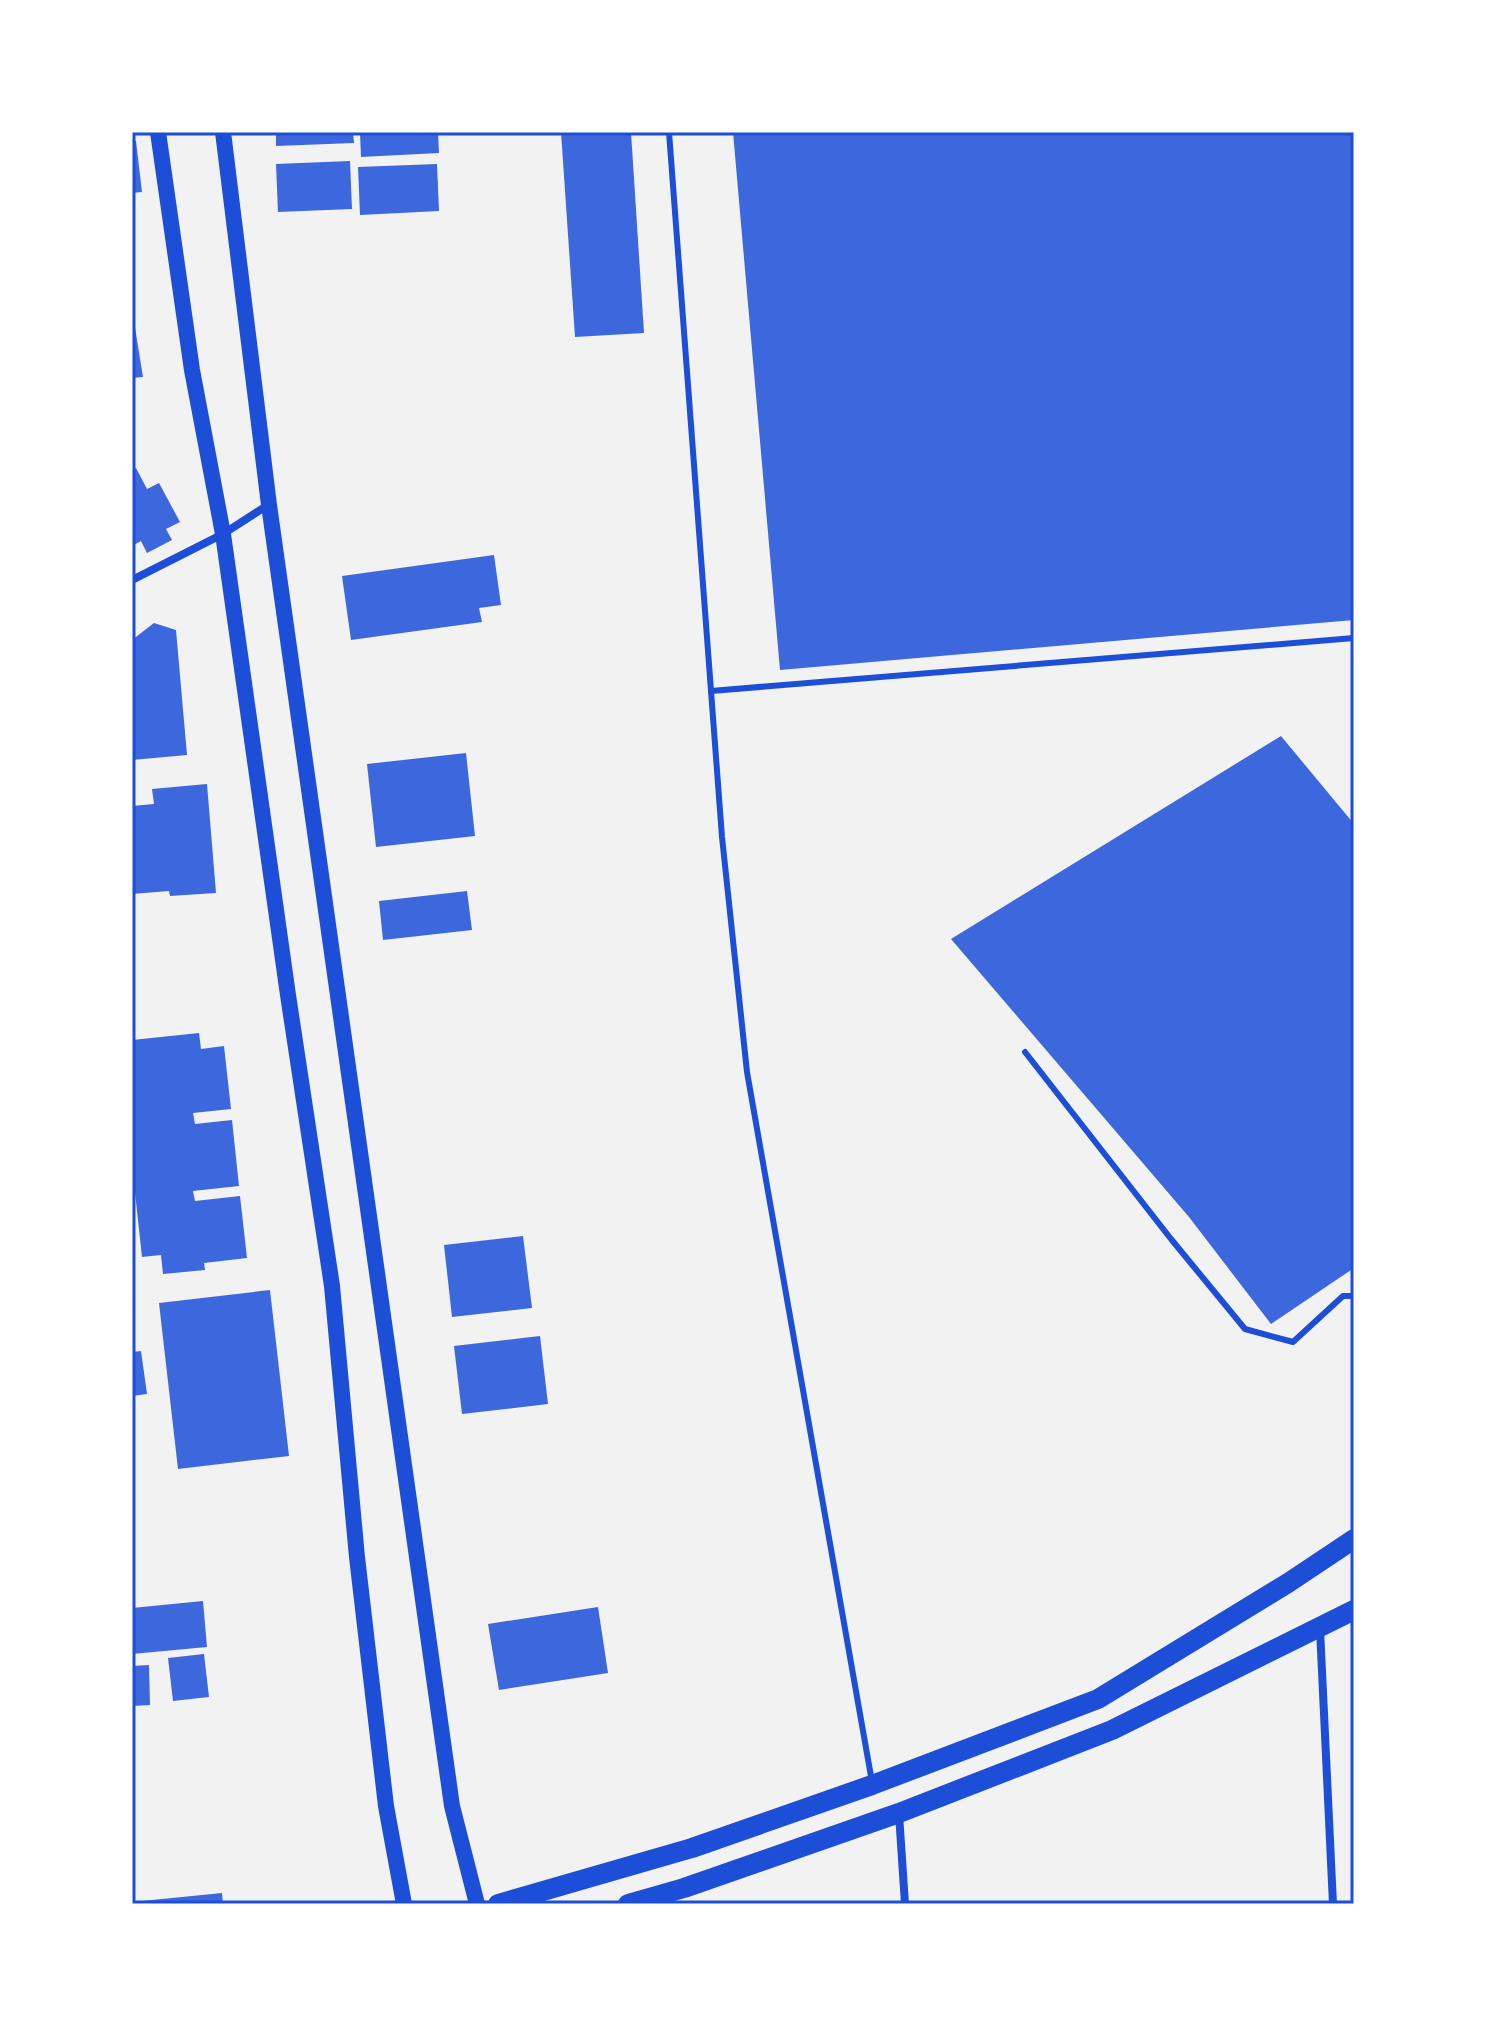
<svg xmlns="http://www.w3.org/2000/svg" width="1486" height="2036" viewBox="0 0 1486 2036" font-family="'DM Sans',sans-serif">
<rect width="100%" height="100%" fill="#f2f2f2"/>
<!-- building -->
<g fill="#3d67dc">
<path d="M 276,132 L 353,132 L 354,143 L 276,146 Z"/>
<path d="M 360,132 L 438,132 L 439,153 L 361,157 Z"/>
<path d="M 561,132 L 631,132 L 644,333 L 575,337 Z"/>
<path d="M 733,132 L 1354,132 L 1354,620 L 780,670 Z"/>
<path d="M 132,141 L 136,141 L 142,192 L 132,193 Z"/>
<path d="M 350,161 L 352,209 L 278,212 L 276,164 Z"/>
<path d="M 437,164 L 439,211 L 360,215 L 358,167 Z"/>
<path d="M 132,309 L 143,377 L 132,378 Z"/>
<path d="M 136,468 L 147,489 L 159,483 L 180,522 L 166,529 L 172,540 L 147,553 L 141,541 L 132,546 L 132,470 Z"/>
<path d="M 494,555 L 501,605 L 479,608 L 482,622 L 351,640 L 342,576 Z"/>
<path d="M 154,623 L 176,630 L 187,755 L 132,760 L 132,640 Z"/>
<path d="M 1281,736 L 1354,824 L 1354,1268 L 1271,1324 L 1189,1217 L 951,939 Z"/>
<path d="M 466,753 L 475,836 L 376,847 L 367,764 Z"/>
<path d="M 207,784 L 216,893 L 170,896 L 169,891 L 132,894 L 132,806 L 154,804 L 152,789 Z"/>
<path d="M 467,891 L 472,930 L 383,940 L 379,901 Z"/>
<path d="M 199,1033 L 201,1049 L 224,1046 L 231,1109 L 193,1113 L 195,1124 L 232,1120 L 239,1186 L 193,1191 L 195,1201 L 240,1196 L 247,1258 L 204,1263 L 205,1270 L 163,1274 L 161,1255 L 142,1257 L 132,1165 L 132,1040 Z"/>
<path d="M 523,1236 L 532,1308 L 452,1317 L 444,1245 Z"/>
<path d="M 270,1290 L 289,1456 L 178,1469 L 159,1303 Z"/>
<path d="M 540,1336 L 548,1404 L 462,1414 L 454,1346 Z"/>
<path d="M 141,1351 L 147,1394 L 132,1396 L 132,1352 Z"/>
<path d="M 203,1601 L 207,1647 L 132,1654 L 132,1608 Z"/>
<path d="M 598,1607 L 608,1673 L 499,1690 L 488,1624 Z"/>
<path d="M 204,1654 L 209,1697 L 173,1701 L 168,1658 Z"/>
<path d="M 149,1665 L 150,1705 L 132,1706 L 132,1666 Z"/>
<path d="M 222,1893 L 223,1904 L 132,1904 L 132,1902 Z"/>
</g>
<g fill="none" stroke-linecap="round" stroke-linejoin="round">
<!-- service -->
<g stroke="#1d4ed8" stroke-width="6">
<path d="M 669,132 L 722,837 L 747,1072 L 872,1782"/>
<path d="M 711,691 L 1354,638"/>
<path d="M 1025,1052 L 1171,1239 L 1245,1329 L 1293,1342 L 1343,1296 L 1354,1296"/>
</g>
<!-- minor -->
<g stroke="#1d4ed8" stroke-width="8">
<path d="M 132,580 L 223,534 L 268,505"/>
<path d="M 1320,1629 L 1333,1904"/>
<path d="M 899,1814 L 905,1904"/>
</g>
<!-- secondary -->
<g stroke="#1d4ed8" stroke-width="16">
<path d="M 158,132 L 192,370 L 223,534 L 288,995 L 332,1286 L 357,1557 L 386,1806 L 404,1904"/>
<path d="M 223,132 L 269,505 L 452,1806 L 477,1904"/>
</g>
<!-- primary -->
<g stroke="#1d4ed8" stroke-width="20">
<path d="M 498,1904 L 692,1848 L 872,1785 L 1098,1699 L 1288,1583 L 1354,1539"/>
<path d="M 628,1904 L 684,1888 L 899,1813 L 1112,1730 L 1354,1610"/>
</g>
</g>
<!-- border -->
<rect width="1486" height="2036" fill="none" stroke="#ffffff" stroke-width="268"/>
<rect x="134" y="134" width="1218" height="1768" fill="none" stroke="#1d4ed8" stroke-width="3"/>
</svg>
